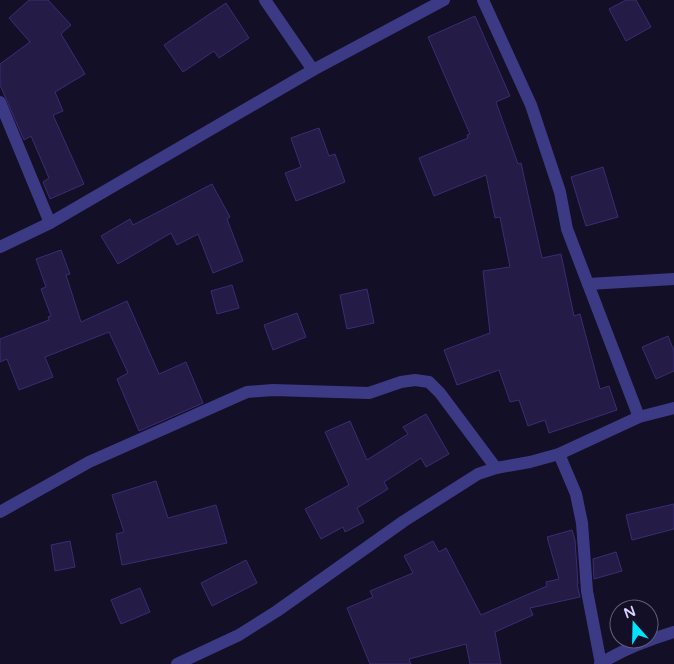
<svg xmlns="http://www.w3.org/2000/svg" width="674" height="664" viewBox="0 0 674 664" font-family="'Varela Round',sans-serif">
<rect width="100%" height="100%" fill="#130f26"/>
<!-- building -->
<g fill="#241b47" stroke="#3b2d73">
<path d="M 29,0 L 48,0 L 71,25 L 61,34 L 85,74 L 55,92 L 63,111 L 53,115 L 84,184 L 50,199 L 43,182 L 49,178 L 31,136 L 24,140 L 0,85 L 0,64 L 30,42 L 9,18 Z"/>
<path d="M 626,0 L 636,0 L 651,27 L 626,41 L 609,9 Z"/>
<path d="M 226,3 L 249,38 L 219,58 L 214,51 L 183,72 L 164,45 Z"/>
<path d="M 475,16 L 510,96 L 496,102 L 518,164 L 521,163 L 542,258 L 561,254 L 574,316 L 580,314 L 600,389 L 609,386 L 617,410 L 549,433 L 545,420 L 528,426 L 519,400 L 510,402 L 499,370 L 457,385 L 444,350 L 490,333 L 483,271 L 510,267 L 500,217 L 495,218 L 486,175 L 434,196 L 419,158 L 468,138 L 467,135 L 470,134 L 428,37 Z"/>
<path d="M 319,128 L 329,156 L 335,154 L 345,182 L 296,201 L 285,173 L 301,167 L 291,138 Z"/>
<path d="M 603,167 L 618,217 L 586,226 L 571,177 Z"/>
<path d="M 212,184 L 230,217 L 227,219 L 243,261 L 213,273 L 198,234 L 177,245 L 171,233 L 118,264 L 101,236 L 130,219 L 133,225 Z"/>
<path d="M 61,250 L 70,274 L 66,275 L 81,322 L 127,301 L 159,374 L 186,362 L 203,403 L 139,431 L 117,379 L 128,373 L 109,332 L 45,357 L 53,377 L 19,390 L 7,359 L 0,362 L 0,339 L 49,320 L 48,317 L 51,316 L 41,289 L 46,287 L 36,259 Z"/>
<path d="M 232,285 L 239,308 L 217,314 L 211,291 Z"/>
<path d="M 367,289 L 374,323 L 347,329 L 340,295 Z"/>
<path d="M 297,313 L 306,337 L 273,350 L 264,325 Z"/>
<path d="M 668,336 L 674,351 L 674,371 L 656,379 L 642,347 Z"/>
<path d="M 426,414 L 449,454 L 426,467 L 421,458 L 384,482 L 388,489 L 357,508 L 364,522 L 345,532 L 343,527 L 321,539 L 305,509 L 349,485 L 325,432 L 350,421 L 367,460 L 408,434 L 403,427 Z"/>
<path d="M 156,481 L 168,518 L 216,505 L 227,543 L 122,565 L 116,534 L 124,532 L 112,495 Z"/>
<path d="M 674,504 L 674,529 L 632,540 L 626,515 Z"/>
<path d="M 572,530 L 575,540 L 578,584 L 577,584 L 580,597 L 530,608 L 533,615 L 495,632 L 501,664 L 470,664 L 466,644 L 409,659 L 411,664 L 370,664 L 347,608 L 373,597 L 370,591 L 413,573 L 404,556 L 433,541 L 439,552 L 446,548 L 481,615 L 547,586 L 546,582 L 559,579 L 547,537 Z"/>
<path d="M 70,541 L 75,567 L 55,571 L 51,545 Z"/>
<path d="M 616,552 L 622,571 L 594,579 L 593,559 Z"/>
<path d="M 246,560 L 257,583 L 212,606 L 201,583 Z"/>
<path d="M 140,588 L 150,612 L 121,624 L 111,600 Z"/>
</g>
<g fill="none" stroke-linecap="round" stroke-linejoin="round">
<!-- minor -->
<g stroke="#3d3a85" stroke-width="12">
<path d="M 265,0 L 313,70"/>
<path d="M 483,0 L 531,105 L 560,192 L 567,229 L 639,417"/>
<path d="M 0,102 L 50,223"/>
<path d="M 0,247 L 50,223 L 313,70 L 444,0"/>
<path d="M 588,284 L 674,279"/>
<path d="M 559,454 L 576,494 L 582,523 L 587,591 L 601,664"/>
<path d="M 0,512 L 89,462 L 247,392 L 273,390 L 369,393 L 401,382 L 415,380 L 429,382 L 440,393 L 496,468"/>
<path d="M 177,664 L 239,635 L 277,611 L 404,521 L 478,474 L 496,468 L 530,462 L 559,454 L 639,417 L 674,408"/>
<path d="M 600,664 C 623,649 648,640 674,632"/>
</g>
</g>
<!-- north arrow -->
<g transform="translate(634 624) rotate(340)"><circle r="24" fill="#130f26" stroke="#625e7d"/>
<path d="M0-4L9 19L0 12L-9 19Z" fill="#00e5ff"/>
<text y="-8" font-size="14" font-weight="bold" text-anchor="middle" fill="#d9d4ff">N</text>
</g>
</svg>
